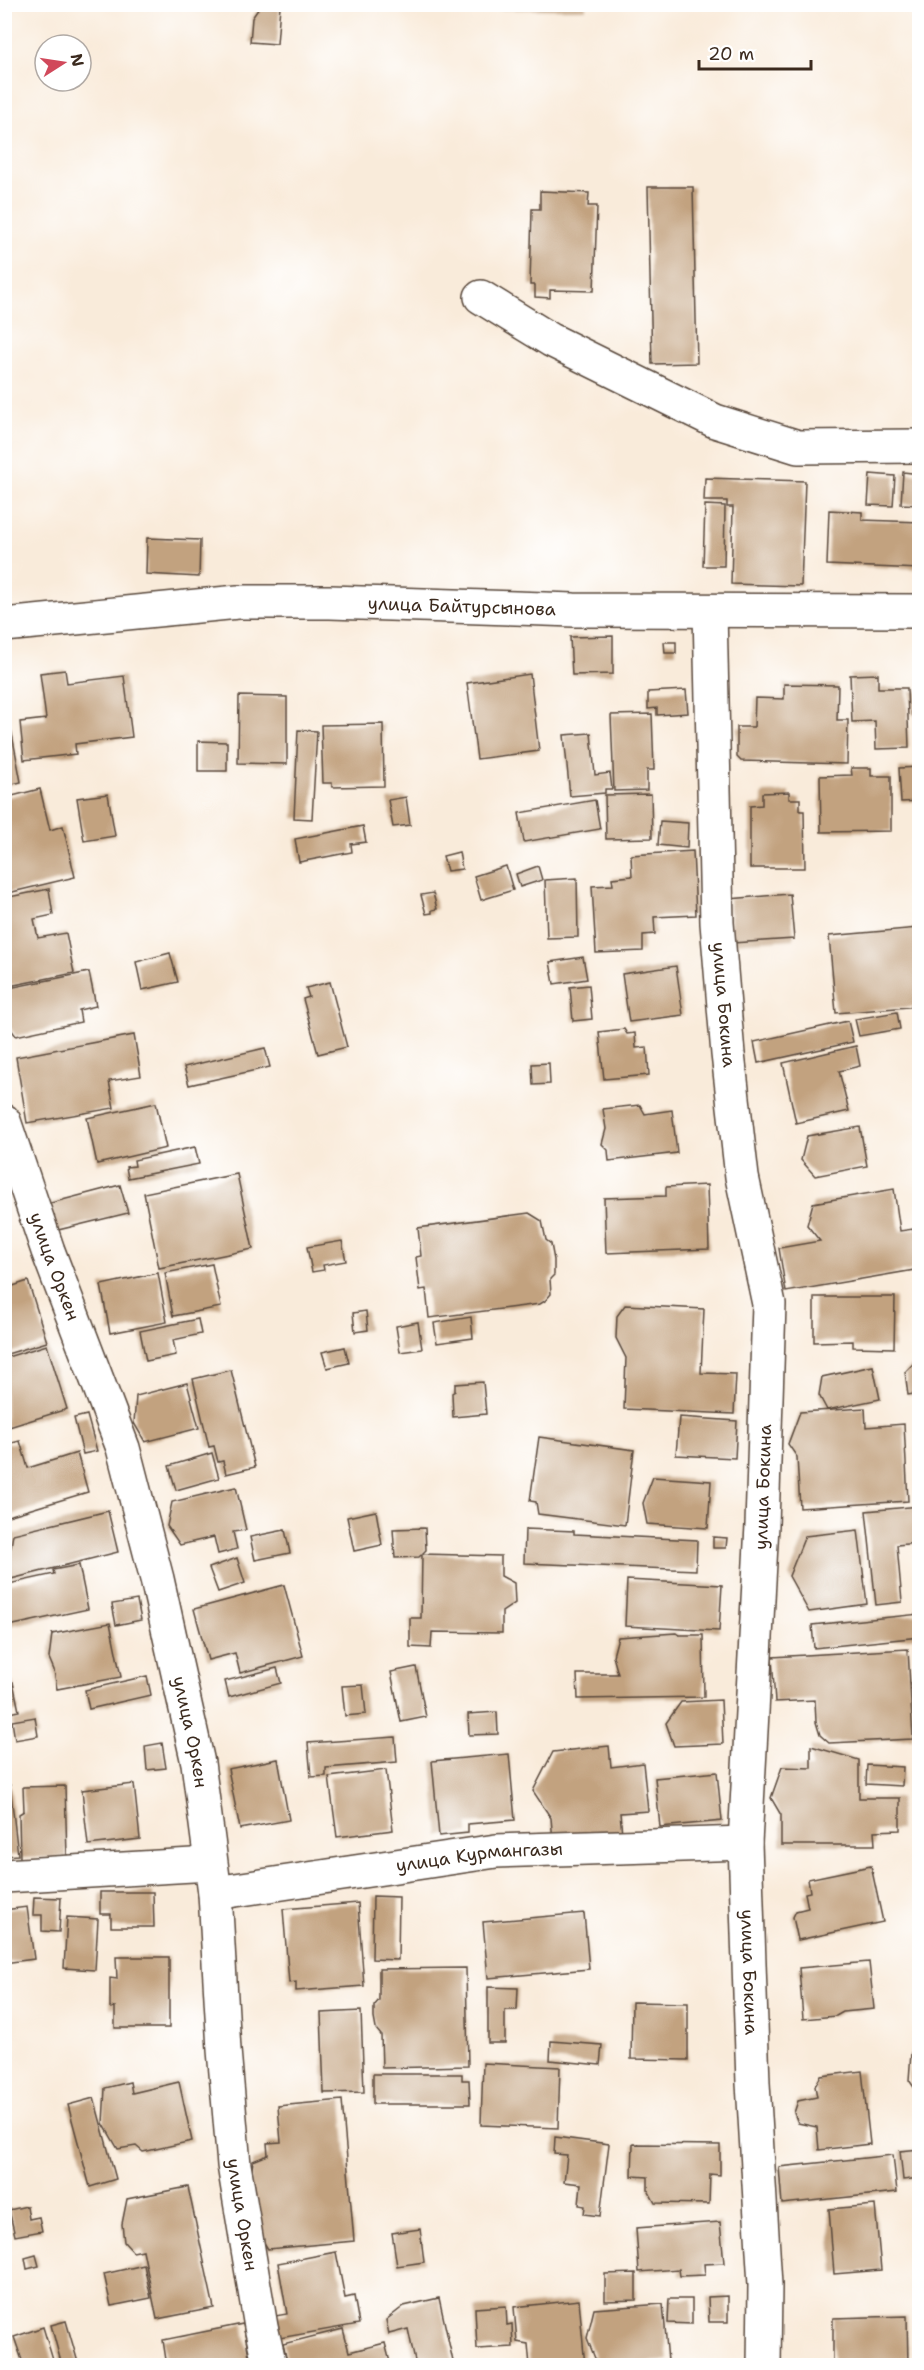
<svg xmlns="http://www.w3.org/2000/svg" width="924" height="2370" viewBox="0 0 924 2370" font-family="'Shantell Sans',sans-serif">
<rect width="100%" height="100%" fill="#fff"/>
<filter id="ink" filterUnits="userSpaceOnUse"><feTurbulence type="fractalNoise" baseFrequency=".0167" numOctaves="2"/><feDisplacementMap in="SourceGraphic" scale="12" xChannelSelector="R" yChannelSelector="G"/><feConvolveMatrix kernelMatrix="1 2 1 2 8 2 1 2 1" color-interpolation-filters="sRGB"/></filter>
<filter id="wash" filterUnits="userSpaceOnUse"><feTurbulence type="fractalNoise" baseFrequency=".008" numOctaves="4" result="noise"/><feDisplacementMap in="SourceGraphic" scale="24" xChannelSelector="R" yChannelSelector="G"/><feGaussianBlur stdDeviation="1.35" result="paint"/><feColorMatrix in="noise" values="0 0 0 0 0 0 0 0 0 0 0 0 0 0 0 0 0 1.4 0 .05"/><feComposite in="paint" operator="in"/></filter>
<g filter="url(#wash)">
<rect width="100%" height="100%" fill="#f9ebda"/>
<g id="blocks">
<!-- building -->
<g fill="#c2a27f">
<path d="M 461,4 L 586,4 L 586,9 L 461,10 Z"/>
<path d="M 261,5 L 280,6 L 277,44 L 250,42 L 252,18 Z"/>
<path d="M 648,187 L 693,187 L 697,363 L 652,364 Z"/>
<path d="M 540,191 L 589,193 L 588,206 L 597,206 L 594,291 L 550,290 L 550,298 L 535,297 L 535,285 L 530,285 L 532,209 L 540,209 Z"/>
<path d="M 903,472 L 920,474 L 920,505 L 901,504 Z"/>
<path d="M 870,474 L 895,476 L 893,506 L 868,505 Z"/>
<path d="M 705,478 L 805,481 L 801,586 L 731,584 L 733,507 L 727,507 L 727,501 L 704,501 Z"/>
<path d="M 705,505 L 725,506 L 724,566 L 703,566 Z"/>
<path d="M 829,510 L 862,512 L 862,520 L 920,522 L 920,569 L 827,565 Z"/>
<path d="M 147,538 L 200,540 L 199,577 L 146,574 Z"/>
<path d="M 613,636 L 613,674 L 572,675 L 570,637 Z"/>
<path d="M 664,642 L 676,642 L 676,653 L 665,653 Z"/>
<path d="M 65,670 L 67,683 L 124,676 L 132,737 L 75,744 L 76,754 L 24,760 L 20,722 L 46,719 L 40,673 Z"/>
<path d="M 530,674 L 539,751 L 477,759 L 467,683 Z"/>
<path d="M 878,674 L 878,688 L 907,688 L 909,748 L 876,749 L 875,721 L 852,722 L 850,675 Z"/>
<path d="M 784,684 L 838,685 L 837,720 L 848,720 L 847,764 L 741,761 L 737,757 L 737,727 L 754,727 L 755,698 L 784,699 Z"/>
<path d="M 686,690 L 688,713 L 657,715 L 657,708 L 648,709 L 648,692 Z"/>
<path d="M 911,691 L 920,691 L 920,714 L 912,715 Z"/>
<path d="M 239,696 L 287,697 L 287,764 L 238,763 Z"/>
<path d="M 652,714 L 654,770 L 647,770 L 647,790 L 614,791 L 611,715 Z"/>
<path d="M 383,724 L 384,786 L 332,787 L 332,783 L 323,783 L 321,725 Z"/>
<path d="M 11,729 L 21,782 L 4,786 L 4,730 Z"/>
<path d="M 298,730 L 317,731 L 312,819 L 294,818 Z"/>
<path d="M 591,733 L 595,775 L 610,773 L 612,789 L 605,789 L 605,793 L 570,796 L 564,735 Z"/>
<path d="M 198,741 L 227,742 L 227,771 L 198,771 Z"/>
<path d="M 920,767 L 920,801 L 901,802 L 899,768 Z"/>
<path d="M 851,768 L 871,768 L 871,776 L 891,776 L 891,831 L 821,832 L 820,776 L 852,775 Z"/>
<path d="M 40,789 L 50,830 L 63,826 L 75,877 L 4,894 L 4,798 Z"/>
<path d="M 789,792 L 789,799 L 800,799 L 800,811 L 804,811 L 805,868 L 750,868 L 750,806 L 762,805 L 762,793 Z"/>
<path d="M 108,794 L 115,836 L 84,841 L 77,798 Z"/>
<path d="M 651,794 L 652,838 L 606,839 L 605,795 Z"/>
<path d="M 406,797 L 410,825 L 393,827 L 388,800 Z"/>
<path d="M 595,800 L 600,829 L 524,842 L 519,813 Z"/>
<path d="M 660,821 L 688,823 L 687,848 L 658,845 Z"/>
<path d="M 363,826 L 366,842 L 351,844 L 352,852 L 299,862 L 295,839 Z"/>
<path d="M 693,851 L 696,915 L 654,917 L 655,934 L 643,935 L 643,951 L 596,953 L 592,886 L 613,885 L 612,878 L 632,876 L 631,855 Z"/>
<path d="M 459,852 L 462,869 L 447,871 L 443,856 Z"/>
<path d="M 506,866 L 513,890 L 481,900 L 474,876 Z"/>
<path d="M 538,866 L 542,880 L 520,887 L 516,874 Z"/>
<path d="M 577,878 L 578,937 L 547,938 L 545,880 Z"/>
<path d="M 49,889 L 53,915 L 34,919 L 38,938 L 66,933 L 74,973 L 4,987 L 4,898 Z"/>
<path d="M 433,893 L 437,909 L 432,910 L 432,913 L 426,914 L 421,895 Z"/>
<path d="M 790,894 L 794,939 L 732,943 L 729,899 Z"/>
<path d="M 918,928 L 920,1006 L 836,1013 L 829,936 Z"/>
<path d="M 170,953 L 178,982 L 142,990 L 136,962 Z"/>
<path d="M 583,957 L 587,979 L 554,984 L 550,962 Z"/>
<path d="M 676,966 L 683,1015 L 629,1022 L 622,974 Z"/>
<path d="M 89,972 L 96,1006 L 79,1010 L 81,1022 L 16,1036 L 4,1020 L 4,989 Z"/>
<path d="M 330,982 L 347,1047 L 318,1054 L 303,999 L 309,997 L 306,988 Z"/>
<path d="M 589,985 L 592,1019 L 573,1021 L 570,987 Z"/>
<path d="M 897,1012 L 900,1029 L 859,1036 L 855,1019 Z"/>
<path d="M 848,1021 L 853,1042 L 758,1063 L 754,1042 Z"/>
<path d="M 624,1029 L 627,1034 L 635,1033 L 636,1048 L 647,1047 L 649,1075 L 604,1079 L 599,1032 Z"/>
<path d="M 134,1035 L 141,1076 L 109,1081 L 114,1108 L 27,1123 L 16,1057 Z"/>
<path d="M 856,1046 L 860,1066 L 839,1071 L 849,1111 L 796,1123 L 783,1063 Z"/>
<path d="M 265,1048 L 270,1067 L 189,1085 L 184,1067 Z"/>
<path d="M 549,1063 L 550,1084 L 533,1085 L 532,1064 Z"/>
<path d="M 156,1103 L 166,1148 L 97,1164 L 87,1118 Z"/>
<path d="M 640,1105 L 645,1114 L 672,1110 L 677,1153 L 609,1161 L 608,1150 L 602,1144 L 606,1129 L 603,1109 Z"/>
<path d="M 860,1127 L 867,1166 L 815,1176 L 801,1160 L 807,1136 Z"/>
<path d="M 195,1147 L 199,1164 L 128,1178 L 126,1167 L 135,1166 L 134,1160 Z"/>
<path d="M 237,1174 L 253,1249 L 159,1268 L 144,1193 Z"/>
<path d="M 120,1185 L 128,1213 L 54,1231 L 47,1204 Z"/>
<path d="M 707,1185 L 709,1249 L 606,1253 L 604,1198 L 666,1196 L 666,1187 Z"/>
<path d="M 894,1189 L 900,1231 L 920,1228 L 920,1269 L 786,1292 L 779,1248 L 820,1241 L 807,1225 L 813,1203 Z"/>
<path d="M 529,1213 L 542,1221 L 546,1240 L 551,1244 L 554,1260 L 554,1275 L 550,1279 L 551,1294 L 545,1301 L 540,1304 L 429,1318 L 426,1289 L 420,1290 L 416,1257 L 421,1256 L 418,1228 Z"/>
<path d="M 342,1241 L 346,1261 L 323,1265 L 324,1270 L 312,1272 L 307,1247 Z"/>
<path d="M 212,1264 L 221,1307 L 173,1316 L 165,1273 Z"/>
<path d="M 158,1273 L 167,1322 L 110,1333 L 101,1285 Z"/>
<path d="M 28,1281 L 47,1342 L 4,1355 L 4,1289 Z"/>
<path d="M 814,1297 L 895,1297 L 894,1348 L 853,1347 L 853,1341 L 814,1342 Z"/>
<path d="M 625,1305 L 704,1309 L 701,1373 L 736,1374 L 734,1414 L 624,1409 L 626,1358 L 616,1338 L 617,1316 Z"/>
<path d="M 366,1311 L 368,1330 L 355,1332 L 353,1313 Z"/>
<path d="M 471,1317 L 473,1338 L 437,1343 L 434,1323 Z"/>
<path d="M 198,1319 L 201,1334 L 173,1340 L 176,1355 L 146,1361 L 140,1331 Z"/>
<path d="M 418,1322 L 422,1349 L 400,1352 L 396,1326 Z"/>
<path d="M 47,1345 L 67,1409 L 6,1428 L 4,1358 Z"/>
<path d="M 345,1347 L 349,1363 L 327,1368 L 322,1352 Z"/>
<path d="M 916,1361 L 920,1361 L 920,1393 L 908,1395 L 905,1372 Z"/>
<path d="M 873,1366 L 880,1399 L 827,1410 L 819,1395 L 822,1377 Z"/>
<path d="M 231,1370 L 255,1467 L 226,1474 L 223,1461 L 218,1462 L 214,1446 L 209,1447 L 193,1379 Z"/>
<path d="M 483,1382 L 486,1414 L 453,1417 L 452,1393 L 455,1391 L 455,1384 Z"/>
<path d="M 187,1383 L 199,1428 L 145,1442 L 134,1423 L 136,1396 Z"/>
<path d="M 865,1408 L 866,1427 L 904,1424 L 908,1501 L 800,1508 L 797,1457 L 788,1444 L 800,1412 Z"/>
<path d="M 87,1415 L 97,1451 L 83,1454 L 74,1418 Z"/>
<path d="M 679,1417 L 737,1421 L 735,1458 L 676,1455 Z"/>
<path d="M 539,1437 L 634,1450 L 625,1525 L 538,1514 L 536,1502 L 530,1501 Z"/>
<path d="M 20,1441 L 28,1468 L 77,1453 L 88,1492 L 8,1516 L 4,1504 L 4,1445 Z"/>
<path d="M 212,1453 L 219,1478 L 176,1490 L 169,1466 Z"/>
<path d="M 653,1477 L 711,1481 L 708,1528 L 647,1524 L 643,1503 Z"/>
<path d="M 236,1487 L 246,1530 L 233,1532 L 237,1549 L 218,1554 L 214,1537 L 180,1545 L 167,1526 L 172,1502 Z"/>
<path d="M 920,1506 L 920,1548 L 917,1543 L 897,1545 L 902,1602 L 876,1605 L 866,1511 Z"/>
<path d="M 108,1511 L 118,1552 L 11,1579 L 6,1559 L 11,1547 L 13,1534 Z"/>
<path d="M 376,1511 L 382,1545 L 354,1551 L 347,1517 Z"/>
<path d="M 425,1528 L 426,1550 L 422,1554 L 501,1556 L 501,1576 L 514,1583 L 515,1603 L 502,1612 L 502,1633 L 432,1632 L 431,1648 L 410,1647 L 410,1618 L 421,1618 L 422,1554 L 419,1557 L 395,1558 L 393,1529 Z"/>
<path d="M 525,1529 L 574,1531 L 574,1534 L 697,1540 L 696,1570 L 524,1563 Z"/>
<path d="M 285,1530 L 290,1553 L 255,1560 L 250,1537 Z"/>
<path d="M 858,1530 L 867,1604 L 809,1612 L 789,1576 L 805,1536 Z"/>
<path d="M 713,1537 L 727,1538 L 726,1548 L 713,1548 Z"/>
<path d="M 237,1558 L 245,1583 L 218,1592 L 209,1568 Z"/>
<path d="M 79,1565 L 88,1609 L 4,1627 L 4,1585 L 54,1574 L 53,1570 Z"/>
<path d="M 627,1580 L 722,1585 L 719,1631 L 625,1626 Z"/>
<path d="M 284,1585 L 303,1656 L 240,1673 L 235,1653 L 208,1660 L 194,1609 Z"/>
<path d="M 137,1600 L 141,1620 L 116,1625 L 112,1604 Z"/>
<path d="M 920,1614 L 920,1637 L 814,1648 L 812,1625 Z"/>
<path d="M 110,1623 L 121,1677 L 57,1689 L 54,1670 L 49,1658 L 52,1634 Z"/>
<path d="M 676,1633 L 679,1635 L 703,1635 L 704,1697 L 578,1699 L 577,1674 L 618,1674 L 613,1656 L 618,1637 Z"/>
<path d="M 908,1649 L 913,1739 L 829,1743 L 820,1735 L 816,1722 L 815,1700 L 775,1702 L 772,1657 Z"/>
<path d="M 416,1667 L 426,1717 L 401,1722 L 391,1672 Z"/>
<path d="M 277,1668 L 281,1683 L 229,1697 L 225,1681 Z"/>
<path d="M 147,1676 L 151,1695 L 89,1709 L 85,1690 Z"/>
<path d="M 13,1682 L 19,1711 L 4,1714 L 4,1684 Z"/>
<path d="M 363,1685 L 366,1714 L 345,1716 L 342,1686 Z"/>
<path d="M 721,1700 L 723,1744 L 674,1746 L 666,1723 L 681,1702 Z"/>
<path d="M 497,1712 L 498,1734 L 469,1735 L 468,1714 Z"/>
<path d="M 35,1717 L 38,1736 L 15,1740 L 12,1721 Z"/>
<path d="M 395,1737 L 397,1762 L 326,1768 L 326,1776 L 311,1777 L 308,1743 Z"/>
<path d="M 162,1743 L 166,1768 L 147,1770 L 145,1746 Z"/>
<path d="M 609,1746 L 611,1767 L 643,1763 L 648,1811 L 620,1813 L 622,1834 L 553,1841 L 551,1818 L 533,1791 L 553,1752 Z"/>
<path d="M 811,1746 L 859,1760 L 859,1798 L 900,1798 L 900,1830 L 874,1831 L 875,1845 L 781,1845 L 781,1815 L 771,1798 L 782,1767 L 811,1768 Z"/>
<path d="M 509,1754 L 515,1820 L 468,1824 L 468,1833 L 439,1836 L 432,1761 Z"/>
<path d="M 278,1759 L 289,1820 L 240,1829 L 228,1769 Z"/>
<path d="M 867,1765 L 903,1767 L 902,1786 L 866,1784 Z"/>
<path d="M 386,1770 L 393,1830 L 337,1837 L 329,1777 Z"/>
<path d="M 717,1772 L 722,1821 L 660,1827 L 655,1778 Z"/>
<path d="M 134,1784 L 140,1839 L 88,1845 L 82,1790 Z"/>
<path d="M 10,1785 L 18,1855 L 4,1856 L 4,1786 Z"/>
<path d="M 65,1786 L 67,1857 L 20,1858 L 19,1814 L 24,1811 L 23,1787 Z"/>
<path d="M 871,1866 L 883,1922 L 798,1940 L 793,1917 L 796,1911 L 808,1908 L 805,1893 L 810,1892 L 808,1879 Z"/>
<path d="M 100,1892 L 153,1892 L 154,1927 L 111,1927 L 111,1914 L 100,1914 Z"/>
<path d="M 373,1896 L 399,1897 L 398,1960 L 372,1959 Z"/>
<path d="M 34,1897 L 61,1898 L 59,1932 L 42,1931 L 42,1915 L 33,1915 Z"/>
<path d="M 358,1903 L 364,1986 L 296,1991 L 296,1982 L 289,1983 L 283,1909 Z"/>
<path d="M 27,1907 L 34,1959 L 4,1963 L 4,1910 Z"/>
<path d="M 584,1913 L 589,1969 L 488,1978 L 483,1922 Z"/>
<path d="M 67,1917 L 98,1919 L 95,1970 L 64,1968 Z"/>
<path d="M 116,1957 L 169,1957 L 169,2028 L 115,2028 L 115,2007 L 110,2008 L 110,1978 L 117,1979 Z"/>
<path d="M 869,1962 L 874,2009 L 843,2012 L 836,2016 L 803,2019 L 799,1968 Z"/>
<path d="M 466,1968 L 468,2066 L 382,2068 L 381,2035 L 376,2029 L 374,2018 L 374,2006 L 379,2000 L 379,1969 Z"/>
<path d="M 488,1987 L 518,1988 L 517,2010 L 505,2010 L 505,2043 L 488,2043 Z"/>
<path d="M 632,2002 L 688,2003 L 688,2060 L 631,2059 Z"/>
<path d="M 361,2011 L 364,2092 L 324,2093 L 321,2013 Z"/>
<path d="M 551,2041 L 602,2045 L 600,2065 L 550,2060 Z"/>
<path d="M 920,2047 L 920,2096 L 909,2080 L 911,2053 Z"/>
<path d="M 483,2063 L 560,2067 L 558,2128 L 481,2125 Z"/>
<path d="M 862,2071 L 870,2144 L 819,2150 L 817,2127 L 798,2123 L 794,2113 L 798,2101 L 817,2097 L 815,2086 L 821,2076 Z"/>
<path d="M 373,2074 L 462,2074 L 462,2080 L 469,2080 L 470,2104 L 373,2104 Z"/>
<path d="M 130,2082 L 132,2093 L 179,2082 L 192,2141 L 143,2152 L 136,2146 L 118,2149 L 103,2123 L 105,2088 Z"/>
<path d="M 94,2098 L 116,2179 L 90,2187 L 68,2105 Z"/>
<path d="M 342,2100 L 354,2241 L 268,2249 L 246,2214 L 253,2161 L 268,2155 L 267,2143 L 281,2142 L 278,2106 Z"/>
<path d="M 555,2137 L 609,2144 L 600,2216 L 584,2214 L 585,2206 L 579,2205 L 581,2184 L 564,2182 L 567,2155 L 554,2154 Z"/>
<path d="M 633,2144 L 720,2145 L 720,2175 L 710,2174 L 709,2204 L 655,2203 L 648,2190 L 648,2177 L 632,2176 Z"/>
<path d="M 920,2149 L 920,2178 L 903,2180 L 900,2151 Z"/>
<path d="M 893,2155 L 897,2192 L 782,2204 L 779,2167 Z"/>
<path d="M 188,2187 L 214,2308 L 157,2319 L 143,2250 L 133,2252 L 124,2242 L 122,2224 L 127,2199 Z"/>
<path d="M 875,2205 L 881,2270 L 834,2274 L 829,2209 Z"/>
<path d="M 27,2206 L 29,2219 L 39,2217 L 42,2231 L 15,2236 L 9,2210 Z"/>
<path d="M 720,2222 L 724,2263 L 704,2264 L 705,2275 L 680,2276 L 679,2269 L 639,2272 L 636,2228 Z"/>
<path d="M 420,2229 L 424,2262 L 397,2266 L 392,2233 Z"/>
<path d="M 336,2252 L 345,2298 L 354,2296 L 359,2324 L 280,2338 L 275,2316 L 287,2314 L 278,2263 Z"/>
<path d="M 36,2255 L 39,2266 L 27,2269 L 25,2258 Z"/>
<path d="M 144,2265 L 151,2298 L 111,2306 L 104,2274 Z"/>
<path d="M 636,2273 L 636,2300 L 605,2301 L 605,2274 Z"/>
<path d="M 728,2296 L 728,2322 L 709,2322 L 708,2297 Z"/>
<path d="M 439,2298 L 454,2366 L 416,2366 L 408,2329 L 389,2334 L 386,2320 L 404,2306 Z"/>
<path d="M 669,2299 L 692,2299 L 692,2324 L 668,2323 Z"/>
<path d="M 579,2300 L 585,2366 L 530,2366 L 528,2344 L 517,2342 L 514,2307 Z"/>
<path d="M 663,2304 L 668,2361 L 598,2366 L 587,2338 L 594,2309 Z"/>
<path d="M 506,2306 L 507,2325 L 512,2324 L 513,2347 L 477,2349 L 475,2308 Z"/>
<path d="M 907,2316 L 908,2366 L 833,2366 L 833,2318 Z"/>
<path d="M 66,2321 L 79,2366 L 62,2366 L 51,2325 Z"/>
<path d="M 243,2324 L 251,2366 L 146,2366 L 166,2360 L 163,2340 Z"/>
<path d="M 43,2327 L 53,2360 L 36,2366 L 24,2366 L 14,2337 Z"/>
<path d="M 343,2329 L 349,2352 L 385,2343 L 391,2366 L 288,2366 L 283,2344 Z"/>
</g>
</g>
</g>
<g filter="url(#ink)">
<use href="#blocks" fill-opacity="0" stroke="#58473a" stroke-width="1.5"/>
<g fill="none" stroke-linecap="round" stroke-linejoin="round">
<defs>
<g id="minor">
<path d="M 481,297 L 551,340 L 715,421 L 798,447 L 920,446"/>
<path id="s1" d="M 710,611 L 717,923 L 728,1054 L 742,1177 L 769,1304 L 762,1525 L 745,1843 L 753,2083 L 765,2285 L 764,2366"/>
<path id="s2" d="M 4,625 L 238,602 L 330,602 L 574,610 L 920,611"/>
<path id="s3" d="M 4,1121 L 48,1251 L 123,1448 L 157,1579 L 198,1763 L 215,1893 L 224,2050 L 234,2165 L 261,2327 L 270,2366"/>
<path d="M 4,1876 L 210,1864"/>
<path id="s4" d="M 215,1893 L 496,1851 L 745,1843"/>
</g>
</defs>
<!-- minor casing -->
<use href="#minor" stroke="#58473a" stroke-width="36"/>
<!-- minor -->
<use href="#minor" stroke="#fff" stroke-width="33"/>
</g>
</g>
<g text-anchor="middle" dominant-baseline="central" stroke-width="5" stroke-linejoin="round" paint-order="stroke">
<!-- street labels -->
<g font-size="18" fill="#3b2a1e" stroke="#fff">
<text stroke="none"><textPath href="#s2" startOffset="459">улица Байтурсынова</textPath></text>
<text stroke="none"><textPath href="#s1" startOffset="394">улица Бокина</textPath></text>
<text stroke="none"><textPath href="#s3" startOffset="154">улица Оркен</textPath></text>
<text transform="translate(763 1487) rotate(-88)">улица Бокина</text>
<text stroke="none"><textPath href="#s3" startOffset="640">улица Оркен</textPath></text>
<text stroke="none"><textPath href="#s4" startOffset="267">улица Курмангазы</textPath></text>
<text stroke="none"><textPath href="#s1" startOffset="1366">улица Бокина</textPath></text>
<text stroke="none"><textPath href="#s3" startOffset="1126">улица Оркен</textPath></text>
</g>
</g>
<!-- margin -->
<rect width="924" height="2370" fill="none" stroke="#fff" stroke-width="24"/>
<!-- north arrow -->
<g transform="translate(63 63) rotate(78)"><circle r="28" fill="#ffffff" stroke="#b1aaa5" stroke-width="1.5"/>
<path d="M0-4.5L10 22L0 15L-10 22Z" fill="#d1495b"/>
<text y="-9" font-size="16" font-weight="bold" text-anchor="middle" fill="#3b2a1e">N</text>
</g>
<!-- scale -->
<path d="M699 60v9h112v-9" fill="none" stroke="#3b2a1e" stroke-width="3"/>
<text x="708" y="60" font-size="18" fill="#3b2a1e" stroke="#ffffff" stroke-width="4.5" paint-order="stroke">20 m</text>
</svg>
